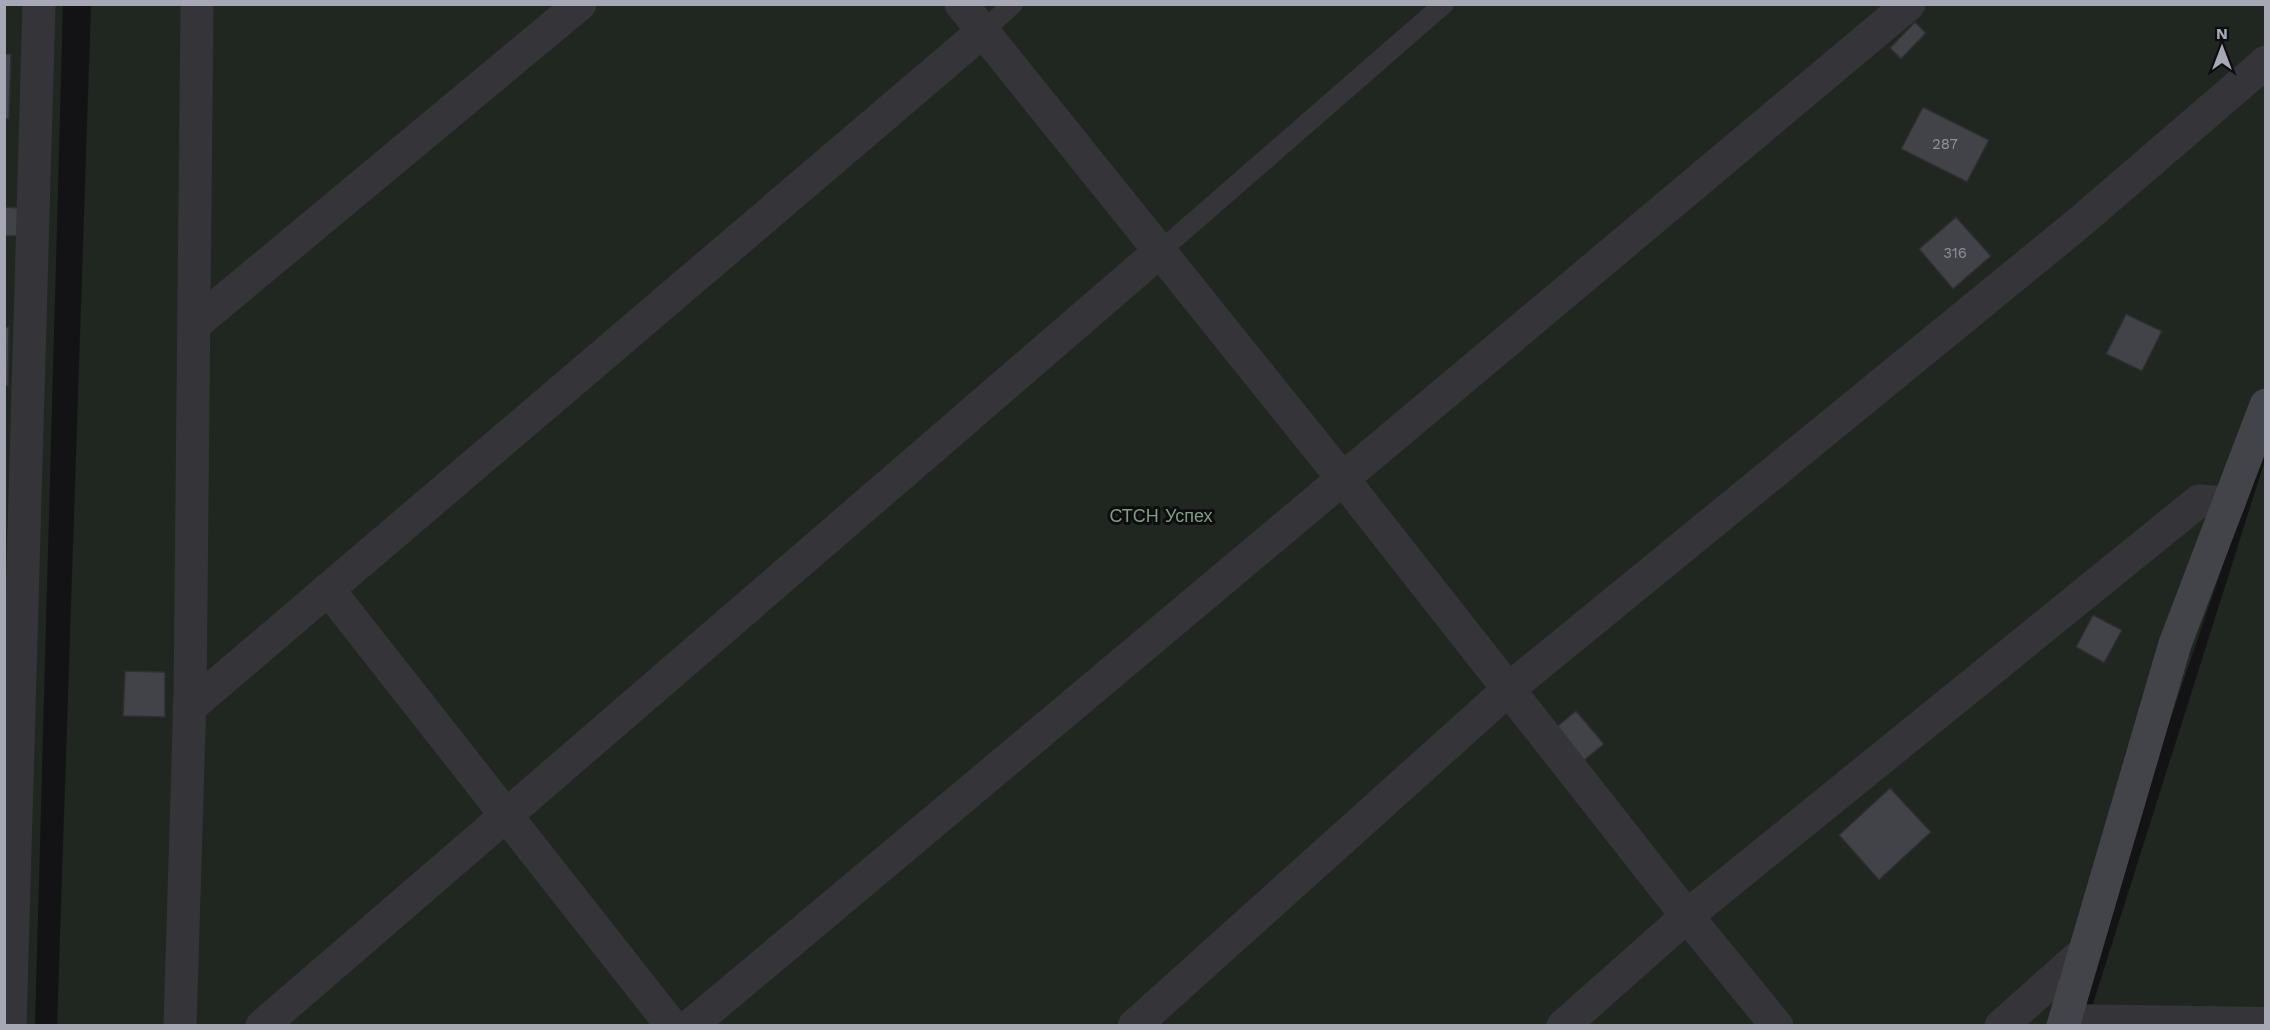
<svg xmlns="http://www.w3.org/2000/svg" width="2270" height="1030" viewBox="0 0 2270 1030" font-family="'Work Sans',sans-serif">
<rect width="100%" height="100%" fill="#131315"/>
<!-- green -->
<g fill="#202721">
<path d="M 5,5 L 63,5 L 35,1025 L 5,1026 Z"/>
<path d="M 91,5 L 2265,5 L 2265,442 L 2114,884 L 2073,1025 L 57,1026 Z"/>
<path d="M 2265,460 L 2265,1025 L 2086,1026 Z"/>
</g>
<!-- building -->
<g fill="#424348" stroke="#2e2d31" stroke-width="1.5">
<path d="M 1915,22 L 1926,33 L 1901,59 L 1890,48 Z"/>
<path d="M 4,54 L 11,54 L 9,119 L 4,119 Z"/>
<path d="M 1923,107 L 1989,140 L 1967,182 L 1901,149 Z"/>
<path d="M 4,207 L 19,208 L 18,236 L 4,236 Z"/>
<path d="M 1956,217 L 1991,256 L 1953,289 L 1919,249 Z"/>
<path d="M 2126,314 L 2162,331 L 2142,371 L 2106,354 Z"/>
<path d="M 4,327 L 9,327 L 8,386 L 4,386 Z"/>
<path d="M 2093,615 L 2122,630 L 2104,663 L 2076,647 Z"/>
<path d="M 125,671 L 165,672 L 165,717 L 123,716 Z"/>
<path d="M 1576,711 L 1604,744 L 1576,767 L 1549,733 Z"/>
<path d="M 1890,788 L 1931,832 L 1879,880 L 1839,835 Z"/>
</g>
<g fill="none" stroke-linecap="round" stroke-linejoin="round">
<!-- service -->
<g stroke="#353539" stroke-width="20">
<path d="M 982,32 L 1013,4"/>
<path d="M 1159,252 L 1444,4"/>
<path d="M 2065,1014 L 2266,1017"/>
</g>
<!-- minor -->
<g stroke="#353539" stroke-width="33">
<path d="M 961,4 L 1343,479 L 1687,916 L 1777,1026"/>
<path d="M 194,325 L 580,4"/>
<path d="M 328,589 L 672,1026"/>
<path d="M 189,708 L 982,32"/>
<path d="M 10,1026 L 39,4"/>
<path d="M 180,1026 L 190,697 L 197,4"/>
<path d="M 262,1026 L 1159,252"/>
<path d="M 690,1026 L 1909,4"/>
<path d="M 1134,1026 L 1510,688 L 2080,222 L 2266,62"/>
<path d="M 1563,1026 L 1687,916 L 2199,501 L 2229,503"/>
<path d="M 2001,1026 L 2082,954"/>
</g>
<!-- secondary -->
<path stroke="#434449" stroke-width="33" d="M 2063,1026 L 2175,644 L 2266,405"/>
</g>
<g text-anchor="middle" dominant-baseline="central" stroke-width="6" stroke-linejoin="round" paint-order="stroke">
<!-- number labels -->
<g font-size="15" fill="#8d9099">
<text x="1945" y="144">287</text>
<text x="1955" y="253">316</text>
</g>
<!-- park labels -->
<g font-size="18" fill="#7e9e82" stroke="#0e0e10">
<text x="1161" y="515">СТСН Успех</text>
</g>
</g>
<!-- border -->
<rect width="2270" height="1030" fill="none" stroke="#a6a9b4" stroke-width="12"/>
<!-- north arrow -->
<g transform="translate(2222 48)" stroke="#0e0e10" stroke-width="4.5" paint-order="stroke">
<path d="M0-4.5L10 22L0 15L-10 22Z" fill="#a6a9b4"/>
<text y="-9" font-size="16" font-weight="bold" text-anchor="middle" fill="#a6a9b4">N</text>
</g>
</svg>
